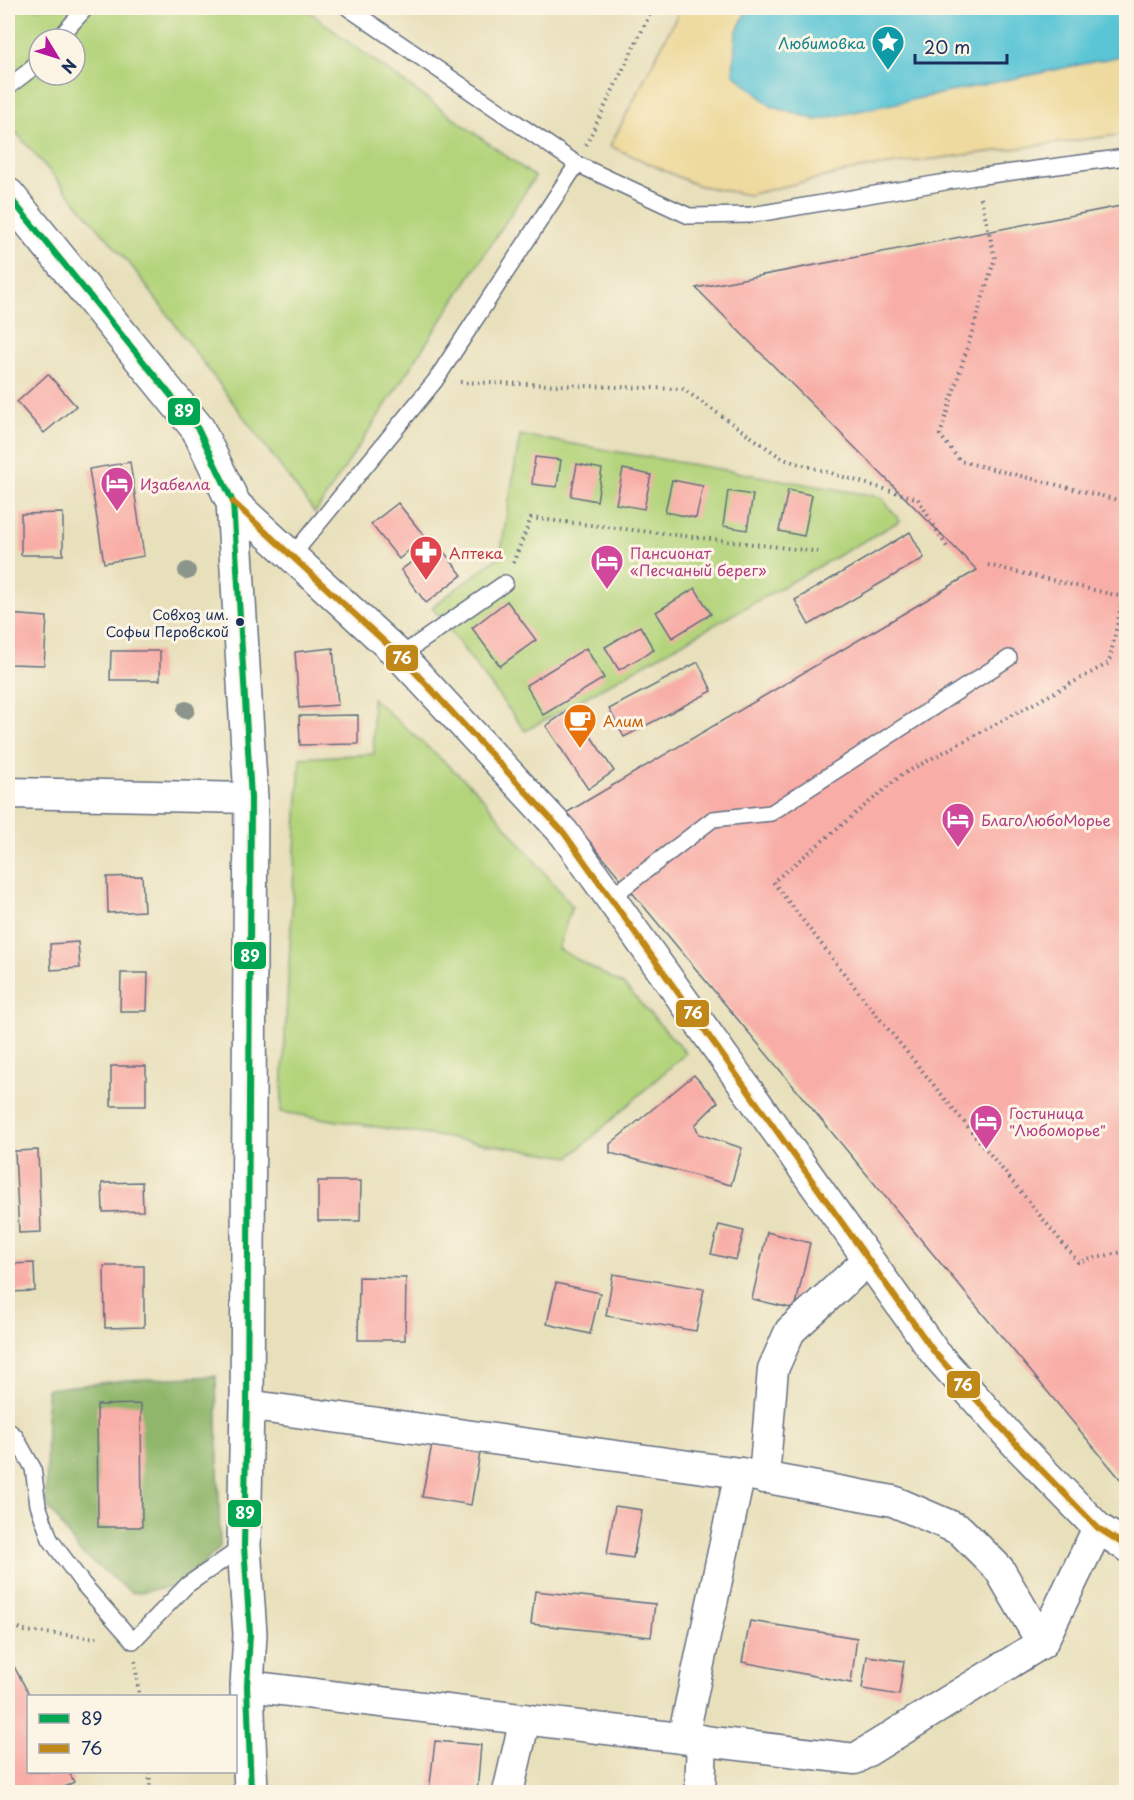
<svg xmlns="http://www.w3.org/2000/svg" width="1134" height="1800" viewBox="0 0 1134 1800" font-family="'Playpen Sans',sans-serif">
<rect width="100%" height="100%" fill="#fcf5e5"/>
<filter id="ink" filterUnits="userSpaceOnUse"><feTurbulence type="fractalNoise" baseFrequency=".0167" numOctaves="2"/><feDisplacementMap in="SourceGraphic" scale="12" xChannelSelector="R" yChannelSelector="G"/><feConvolveMatrix kernelMatrix="1 2 1 2 8 2 1 2 1" color-interpolation-filters="sRGB"/></filter>
<filter id="wash" filterUnits="userSpaceOnUse"><feTurbulence type="fractalNoise" baseFrequency=".008" numOctaves="4" result="noise"/><feDisplacementMap in="SourceGraphic" scale="24" xChannelSelector="R" yChannelSelector="G"/><feGaussianBlur stdDeviation="1.35" result="paint"/><feColorMatrix in="noise" values="0 0 0 0 0 0 0 0 0 0 0 0 0 0 0 0 0 1.4 0 .05"/><feComposite in="paint" operator="in"/></filter>
<g filter="url(#wash)">
<rect width="100%" height="100%" fill="#e8e0bb"/>
<!-- green -->
<g fill="#b4d47b" stroke="#68826c" stroke-width="1.5" fill-rule="evenodd">
<path d="M 8,8 L 305,8 L 343,38 L 535,177 L 315,513 L 133,268 L 8,123 ZM 39,39 L 75,39 L 75,75 L 39,75 Z"/>
<path d="M 520,435 L 881,497 L 900,521 L 525,731 L 432,607 L 500,556 Z"/>
<path d="M 372,698 L 476,790 L 572,906 L 558,949 L 624,985 L 686,1053 L 570,1157 L 281,1112 L 300,758 L 374,754 Z"/>
</g>
<!-- forest -->
<path fill="#8fb66b" stroke="#557264" stroke-width="1.5" d="M 216,1376 L 220,1547 L 181,1586 L 132,1593 L 79,1551 L 46,1503 L 47,1389 L 127,1380 Z"/>
<!-- sand -->
<path fill="#eeda9e" stroke="#84847e" stroke-width="1.5" d="M 681,8 L 1126,8 L 1126,134 L 858,169 L 748,195 L 696,185 L 610,146 Z"/>
<!-- water -->
<path fill="#5ac5d5" stroke="#3a7a9a" stroke-width="1.5" d="M 748,8 L 1126,8 L 1126,55 L 816,120 L 771,106 L 733,73 L 736,33 Z"/>
<g id="blocks">
<!-- building -->
<g fill="#f8aea7">
<path d="M 1126,205 L 1126,1486 L 566,813 L 977,570 L 696,288 Z"/>
<path d="M 48,374 L 76,406 L 44,433 L 17,402 Z"/>
<path d="M 535,457 L 561,460 L 557,487 L 532,484 Z"/>
<path d="M 130,462 L 144,556 L 104,563 L 89,469 Z"/>
<path d="M 577,464 L 602,469 L 597,501 L 571,496 Z"/>
<path d="M 623,469 L 651,475 L 644,509 L 616,504 Z"/>
<path d="M 672,480 L 703,486 L 696,518 L 665,512 Z"/>
<path d="M 788,490 L 812,495 L 804,536 L 779,531 Z"/>
<path d="M 728,491 L 753,495 L 747,530 L 723,526 Z"/>
<path d="M 398,503 L 425,537 L 399,559 L 371,524 Z"/>
<path d="M 63,513 L 63,555 L 21,555 L 21,514 Z"/>
<path d="M 910,532 L 924,558 L 809,625 L 795,600 Z"/>
<path d="M 437,543 L 462,575 L 426,603 L 401,570 Z"/>
<path d="M 695,588 L 711,614 L 672,638 L 656,612 Z"/>
<path d="M 507,601 L 536,640 L 500,666 L 472,628 Z"/>
<path d="M 8,614 L 47,617 L 44,665 L 8,664 Z"/>
<path d="M 640,626 L 654,650 L 619,670 L 605,647 Z"/>
<path d="M 333,648 L 338,705 L 299,708 L 295,652 Z"/>
<path d="M 586,648 L 604,678 L 543,715 L 526,685 Z"/>
<path d="M 111,651 L 160,651 L 160,680 L 110,680 Z"/>
<path d="M 698,662 L 712,691 L 624,737 L 609,709 Z"/>
<path d="M 572,708 L 614,771 L 588,789 L 546,726 Z"/>
<path d="M 358,715 L 358,744 L 300,745 L 299,716 Z"/>
<path d="M 142,876 L 144,911 L 108,913 L 107,877 Z"/>
<path d="M 78,942 L 80,968 L 51,970 L 50,944 Z"/>
<path d="M 121,973 L 148,973 L 147,1011 L 120,1011 Z"/>
<rect x="111" y="1066" width="35" height="40"/>
<path d="M 694,1075 L 718,1102 L 695,1125 L 699,1134 L 742,1148 L 731,1185 L 610,1153 L 610,1144 Z"/>
<path d="M 38,1150 L 41,1232 L 19,1233 L 15,1151 Z"/>
<path d="M 318,1181 L 361,1181 L 360,1221 L 318,1221 Z"/>
<path d="M 142,1182 L 143,1211 L 103,1212 L 102,1183 Z"/>
<path d="M 719,1225 L 744,1231 L 736,1260 L 711,1254 Z"/>
<path d="M 767,1232 L 810,1243 L 795,1309 L 752,1299 Z"/>
<path d="M 34,1263 L 35,1291 L 8,1292 L 8,1264 Z"/>
<path d="M 104,1266 L 144,1266 L 144,1327 L 105,1328 Z"/>
<path d="M 613,1274 L 704,1289 L 696,1331 L 606,1316 Z"/>
<path d="M 359,1277 L 406,1278 L 405,1340 L 358,1340 Z"/>
<path d="M 556,1283 L 600,1293 L 590,1334 L 547,1324 Z"/>
<path d="M 141,1404 L 142,1527 L 98,1527 L 97,1405 Z"/>
<path d="M 432,1444 L 480,1453 L 471,1505 L 422,1497 Z"/>
<path d="M 615,1506 L 642,1510 L 633,1558 L 607,1554 Z"/>
<path d="M 535,1591 L 655,1604 L 651,1637 L 531,1624 Z"/>
<path d="M 750,1621 L 857,1638 L 851,1683 L 742,1662 Z"/>
<path d="M 867,1656 L 904,1661 L 899,1695 L 862,1689 Z"/>
<path d="M 11,1661 L 30,1696 L 28,1772 L 69,1772 L 74,1782 L 56,1792 L 16,1792 L 8,1777 L 8,1663 Z"/>
<path d="M 435,1741 L 481,1745 L 477,1792 L 429,1792 Z"/>
</g>
</g>
</g>
<g filter="url(#ink)">
<use href="#blocks" fill-opacity="0" stroke="#636d7f" stroke-width="1.5"/>
<g fill="none" stroke-linecap="round" stroke-linejoin="round">
<defs>
<g id="lane">
<path d="M 348,8 L 577,164 L 689,216 L 751,215 L 975,177 L 1126,157"/>
<path d="M 58,39 L 86,8"/>
<path d="M 8,87 L 30,70 L 39,59"/>
<path d="M 291,557 L 435,381 L 577,164"/>
<path d="M 400,656 L 505,583"/>
<path d="M 609,899 L 713,819 L 771,813 L 1009,658"/>
<path d="M 8,1430 L 15,1436 L 33,1468 L 38,1505 L 50,1539 L 83,1584 L 133,1641 L 187,1585 L 244,1546"/>
</g>
<g id="street">
<path d="M 233,502 L 400,656 L 564,833 L 935,1353 L 1018,1446 L 1098,1528 L 1126,1546"/>
<path d="M 8,793 L 251,798"/>
<path d="M 247,1405 L 740,1473 L 893,1501 L 960,1530 L 999,1569 L 1042,1643"/>
<path d="M 764,1478 L 773,1369 L 790,1331 L 868,1260"/>
<path d="M 247,1686 L 855,1759 L 1042,1643 L 1098,1528"/>
<path d="M 683,1738 L 740,1473"/>
<path d="M 508,1792 L 525,1719"/>
<path d="M 700,1792 L 702,1740"/>
</g>
<path id="primary" d="M 8,195 L 198,429 L 233,502 L 251,798 L 247,1405 L 244,1546 L 250,1634 L 247,1686 L 251,1792"/>
</defs>
<!-- lane casing -->
<use href="#lane" stroke="#636d7f" stroke-width="18"/>
<!-- street casing -->
<use href="#street" stroke="#636d7f" stroke-width="33"/>
<!-- primary casing -->
<use href="#primary" stroke="#636d7f" stroke-width="36"/>
<!-- path -->
<g stroke="#636d7f" stroke-width="4" stroke-dasharray="1.5 4.5" stroke-linecap="butt">
<path d="M 586,145 L 653,8"/>
<path d="M 981,198 L 995,258 L 940,435 L 960,461 L 1126,502"/>
<path d="M 460,382 L 683,389 L 783,459 L 918,499 L 947,547"/>
<path d="M 513,563 L 531,518 L 821,552"/>
<path d="M 988,565 L 1123,597 L 1126,577"/>
<path d="M 1126,598 L 1123,597 L 1109,663 L 903,774 L 773,882 L 875,1013 L 1078,1262 L 1126,1251"/>
<path d="M 8,1623 L 24,1631 L 98,1638"/>
<path d="M 135,1661 L 139,1696"/>
<path d="M 149,1772 L 151,1792"/>
</g>
<!-- lane -->
<use href="#lane" stroke="#fff" stroke-width="15"/>
<!-- street -->
<use href="#street" stroke="#fff" stroke-width="30"/>
<!-- primary -->
<use href="#primary" stroke="#fff" stroke-width="33"/>
<defs>
<path id="bus-1" d="M 8,195 L 198,429 L 233,502 L 251,798 L 247,1405 L 244,1546 L 250,1634 L 247,1686 L 251,1792"/>
<path id="bus-2" d="M 233,502 L 400,656 L 564,833 L 935,1353 L 1018,1446 L 1098,1528 L 1126,1546"/>
</defs>
<!-- bus-1 casing -->
<use href="#bus-1" stroke="#fcf5e5" stroke-width="10"/>
<!-- bus-2 casing -->
<use href="#bus-2" stroke="#fcf5e5" stroke-width="10"/>
<!-- bus-1 -->
<use href="#bus-1" stroke="#00a651" stroke-width="6"/>
<!-- bus-2 -->
<use href="#bus-2" stroke="#c08818" stroke-width="6"/>
</g>
<!-- trees -->
<g fill="#8c958c">
<circle cx="187" cy="571" r="9"/>
<circle cx="186" cy="710" r="9"/>
</g>
</g>
<!-- icons -->
<defs>
<symbol id="sight-pin" viewBox="-11 -11 22 30"><path d="M0 17L-7.5 6A9.5 9.5 0 1 1 7.5 6Z" fill="#0f9aa8" stroke="#fcf5e5"/><path d="M0-6L1.8-2.2L6-1.7L2.9 1.2L3.7 5.4L0 3.3L-3.7 5.4L-2.9 1.2L-6-1.7L-1.8-2.2Z" fill="#fff"/></symbol>
<symbol id="hotel-pin" viewBox="-11 -11 22 30"><path d="M0 17L-7.5 6A9.5 9.5 0 1 1 7.5 6Z" fill="#d1479c" stroke="#fcf5e5"/><path d="M-6-4.5h1.5V1H6V5H4.5V3h-9V5H-6ZM-4 0a1.8 1.8 0 1 1 3.6 0ZM.5 0V-2.5h3Q6-2.5 6 0Z" fill="#fff"/></symbol>
<symbol id="pharmacy-pin" viewBox="-11 -11 22 30"><path d="M0 17L-7.5 6A9.5 9.5 0 1 1 7.5 6Z" fill="#e0444e" stroke="#fcf5e5"/><path d="M-2-6h4v4h4v4h-4v4h-4v-4h-4v-4h4Z" fill="#fff"/></symbol>
<symbol id="cafe-pin" viewBox="-11 -11 22 30"><path d="M0 17L-7.5 6A9.5 9.5 0 1 1 7.5 6Z" fill="#e8710a" stroke="#fcf5e5"/><path d="M-5.5-4.5H6V0H3Q3 3.5 0 3.5H-2.5Q-5.5 3.5-5.5 0ZM3-3.2v2h1.7v-2ZM-6 4.5H4V6H-6Z" fill="#fff"/></symbol>
</defs>
<g fill-rule="evenodd">
<use href="#sight-pin" x="869" y="23" width="38" height="52"/>
<use href="#hotel-pin" x="98" y="464" width="38" height="52"/>
<use href="#pharmacy-pin" x="407" y="533" width="38" height="52"/>
<use href="#hotel-pin" x="588" y="542" width="38" height="52"/>
<use href="#cafe-pin" x="561" y="701" width="38" height="52"/>
<use href="#hotel-pin" x="939" y="800" width="38" height="52"/>
<use href="#hotel-pin" x="967" y="1102" width="38" height="52"/>
</g>
<!-- markers -->
<circle fill="#1b2f5e" stroke="#fcf5e5" stroke-width="2" cx="240" cy="622" r="5"/>
<g text-anchor="middle" dominant-baseline="central" stroke-width="6" stroke-linejoin="round" paint-order="stroke">
<!-- bus labels -->
<g font-size="14" fill="#1b2f5e" stroke="#fcf5e5" text-anchor="end">
<text x="229" y="614">Совхоз им.<tspan x="229" dy="17">Софьи Перовской</tspan></text>
</g>
<!-- culture labels -->
<g font-size="15" fill="#0d838f" stroke="#fcf5e5" text-anchor="end">
<text x="865" y="42">Любимовка</text>
</g>
<!-- hotel labels -->
<g font-size="15" fill="#b23c85" stroke="#fcf5e5" text-anchor="start">
<text x="140" y="483">Изабелла</text>
<text x="630" y="552">Пансионат<tspan x="630" dy="17">«Песчаный берег»</tspan></text>
<text x="981" y="819">БлагоЛюбоМорье</text>
<text x="1009" y="1112">Гостиница<tspan x="1009" dy="17">"Любоморье"</tspan></text>
</g>
<!-- health labels -->
<g font-size="15" fill="#be3a42" stroke="#fcf5e5" text-anchor="start">
<text x="449" y="552">Аптека</text>
</g>
<!-- food labels -->
<g font-size="15" fill="#c56008" stroke="#fcf5e5" text-anchor="start">
<text x="603" y="720">Алим</text>
</g>
</g>
<g stroke="#fcf5e5" stroke-width="2">
<rect x="167" y="397" width="34" height="29" rx="6" fill="#00a651"/>
<rect x="385" y="644" width="34" height="28" rx="6" fill="#c08818"/>
<rect x="233" y="941" width="34" height="29" rx="6" fill="#00a651"/>
<rect x="675" y="999" width="35" height="29" rx="6" fill="#c08818"/>
<rect x="946" y="1370" width="35" height="29" rx="6" fill="#c08818"/>
<rect x="227" y="1499" width="35" height="29" rx="6" fill="#00a651"/>
</g>
<g font-size="16" text-anchor="middle" font-weight="bold" fill="#fff">
<text x="184" y="417">89</text>
<text x="402" y="664">76</text>
<text x="250" y="962">89</text>
<text x="693" y="1019">76</text>
<text x="963" y="1391">76</text>
<text x="245" y="1519">89</text>
</g>
<!-- margin -->
<rect width="1134" height="1800" fill="none" stroke="#fcf5e5" stroke-width="30"/>
<!-- legend -->
<rect x="27" y="1695" width="210" height="78" fill="#fcf5e5" stroke="#a2a6af" stroke-width="1.5"/>
<rect x="39" y="1714" width="30" height="9" fill="#00a651" stroke="#a2a6af" stroke-width="1.5"/>
<text x="81" y="1725" font-size="18" fill="#1b2f5e">89</text>
<rect x="39" y="1744" width="30" height="9" fill="#c08818" stroke="#a2a6af" stroke-width="1.5"/>
<text x="81" y="1755" font-size="18" fill="#1b2f5e">76</text>
<!-- north arrow -->
<g transform="translate(57 57) rotate(128)"><circle r="28" fill="#fcf5e5" stroke="#a2a6af" stroke-width="1.5"/>
<path d="M0-4.5L10 22L0 15L-10 22Z" fill="#b5179e"/>
<text y="-9" font-size="16" font-weight="bold" text-anchor="middle" fill="#1b2f5e">N</text>
</g>
<!-- scale -->
<path d="M915 54v9h92v-9" fill="none" stroke="#1b2f5e" stroke-width="3"/>
<text x="924" y="54" font-size="18" fill="#1b2f5e" stroke="#fcf5e5" stroke-width="4.5" paint-order="stroke">20 m</text>
</svg>
